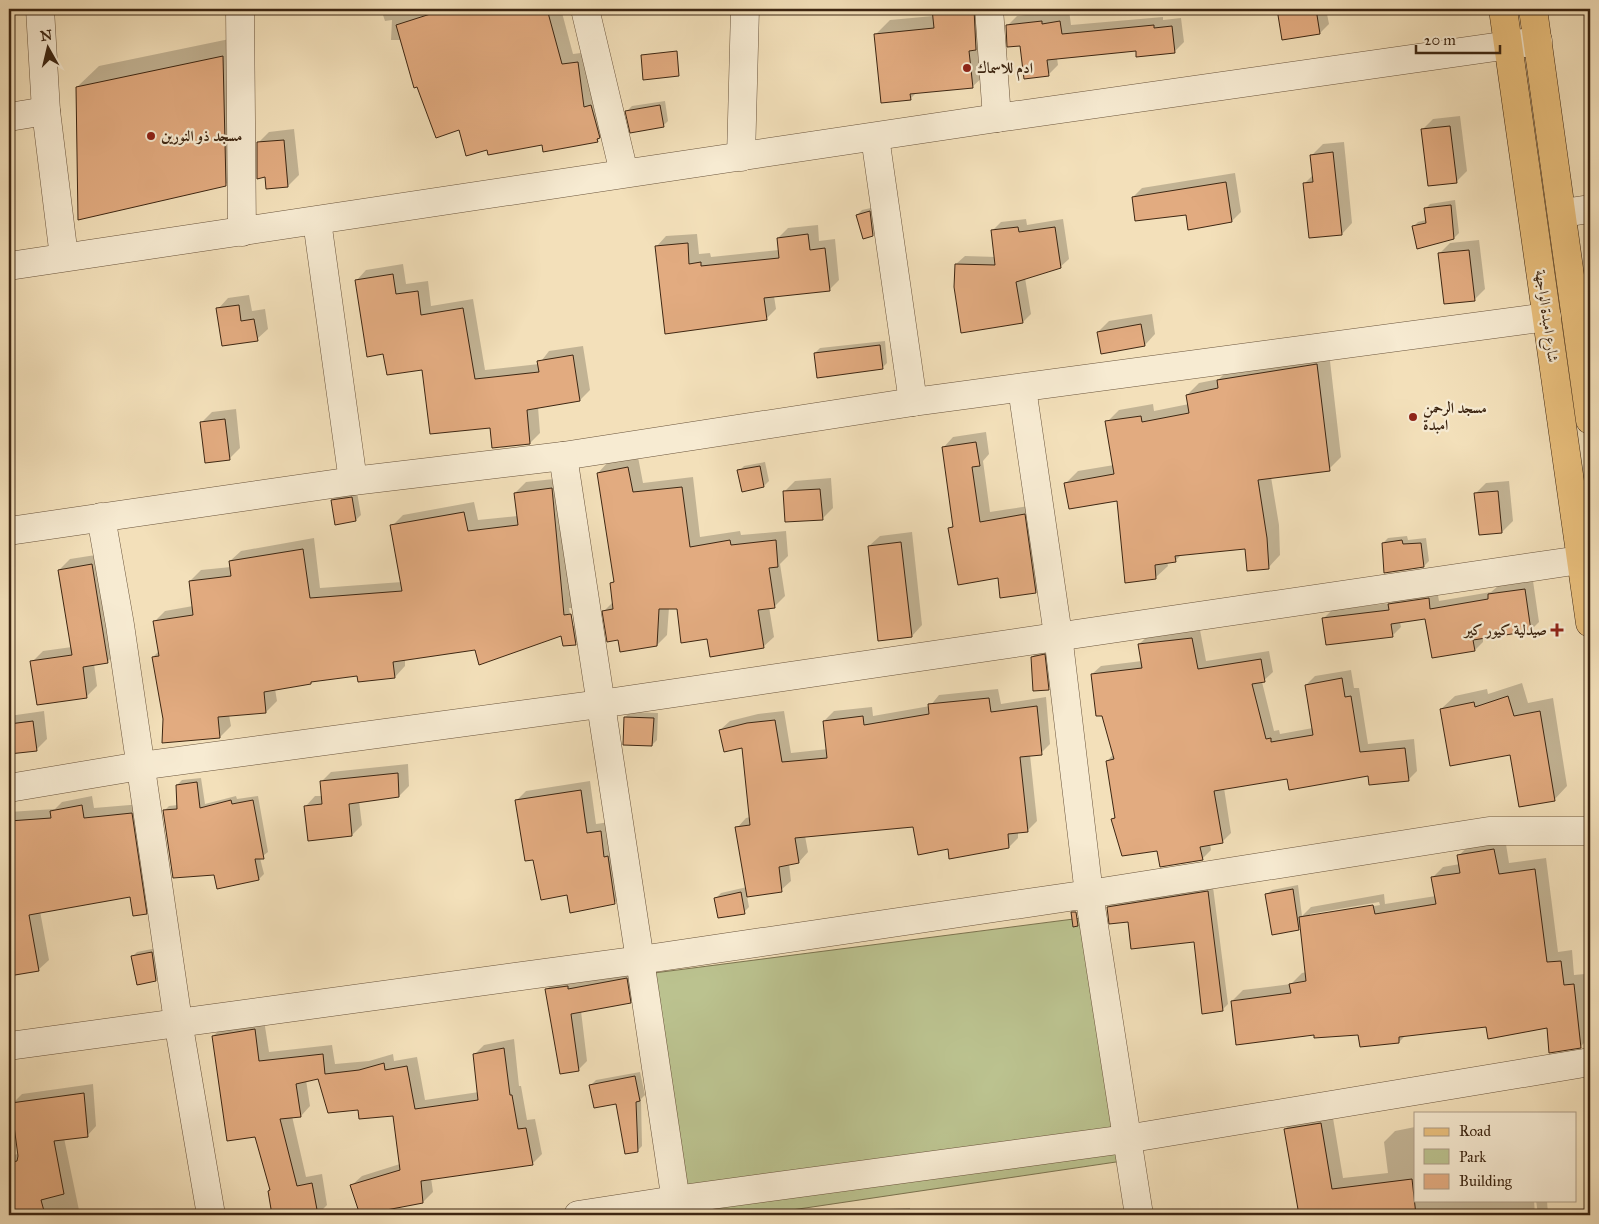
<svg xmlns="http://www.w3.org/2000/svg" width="1599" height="1224" viewBox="0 0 1599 1224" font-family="'IM FELL Great Primer',Amiri,serif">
<rect width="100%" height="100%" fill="#f3e0ba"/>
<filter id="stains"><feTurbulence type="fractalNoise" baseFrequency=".004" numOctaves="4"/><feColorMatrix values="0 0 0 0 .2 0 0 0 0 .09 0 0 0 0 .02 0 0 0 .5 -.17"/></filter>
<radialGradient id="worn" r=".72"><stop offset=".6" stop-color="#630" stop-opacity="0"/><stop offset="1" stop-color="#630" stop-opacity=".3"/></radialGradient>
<!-- green -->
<path fill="#bbc28f" stroke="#7c7450" d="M 1097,916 L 1143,1158 L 758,1215 L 688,1215 L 654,973 Z"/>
<!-- shadow -->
<g fill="#0003" fill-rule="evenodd">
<path d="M 381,9 L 561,9 L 573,54 L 589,52 L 609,129 L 597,141 L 488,149 L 460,128 L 418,85 L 401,40 L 391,40 L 392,20 L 385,21 Z"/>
<path d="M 1278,9 L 1326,9 L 1329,24 L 1320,33 L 1283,39 Z"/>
<path d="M 1069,10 L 1071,25 L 1163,17 L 1163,20 L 1181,18 L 1184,42 L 1174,52 L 1137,50 L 1057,58 L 1058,65 L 1049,74 L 1007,26 L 1017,16 Z"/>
<path d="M 988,11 L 987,73 L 972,87 L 917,92 L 910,99 L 876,34 L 890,20 Z"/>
<path d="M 244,36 L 247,163 L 225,185 L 77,87 L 99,66 Z"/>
<path d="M 665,101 L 668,121 L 663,126 L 627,111 L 632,106 Z"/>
<path d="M 1460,116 L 1467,171 L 1456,182 L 1422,130 L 1433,119 Z"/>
<path d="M 294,129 L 299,175 L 288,186 L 266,175 L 258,143 L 269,132 Z"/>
<path d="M 1344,142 L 1352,223 L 1342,234 L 1304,184 L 1314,174 L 1312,155 L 1323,144 Z"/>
<path d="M 1235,173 L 1241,212 L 1232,221 L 1187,213 L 1133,197 L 1142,188 Z"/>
<path d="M 1455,200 L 1459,233 L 1454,238 L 1413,227 L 1418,222 L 1426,220 L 1425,209 L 1430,204 Z"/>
<path d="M 875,207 L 878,230 L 873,235 L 857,215 L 862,210 Z"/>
<path d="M 1026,219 L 1027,225 L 1063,219 L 1069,259 L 1060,267 L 1025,278 L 1031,314 L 1023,322 L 956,264 L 965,256 L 996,257 L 993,230 L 1001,222 Z"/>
<path d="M 818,225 L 819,241 L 835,239 L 839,280 L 829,290 L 774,296 L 776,309 L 766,319 L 657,246 L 666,236 L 697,234 L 699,254 L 710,253 L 711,257 L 779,250 L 778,238 L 788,228 Z"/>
<path d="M 1479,240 L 1485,289 L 1474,300 L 1439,254 L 1450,243 Z"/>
<path d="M 403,264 L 406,284 L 428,281 L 431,306 L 473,299 L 485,370 L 539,364 L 549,351 L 583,346 L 590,390 L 580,400 L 538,407 L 540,433 L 530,443 L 491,426 L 423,368 L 384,352 L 356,281 L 366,270 Z"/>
<path d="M 249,295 L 252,311 L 265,309 L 268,329 L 257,339 L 218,309 L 228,298 Z"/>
<path d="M 1152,314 L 1155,334 L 1145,345 L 1098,332 L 1109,321 Z"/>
<path d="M 885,341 L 887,363 L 882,368 L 815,353 L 820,348 Z"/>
<path d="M 1329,352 L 1341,457 L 1329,469 L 1271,477 L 1279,525 L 1280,555 L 1268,568 L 1246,548 L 1182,554 L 1176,560 L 1167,562 L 1168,566 L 1155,578 L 1118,500 L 1066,483 L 1078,471 L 1114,465 L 1107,422 L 1119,410 L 1153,404 L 1154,411 L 1189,404 L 1187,395 L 1199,383 L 1219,379 L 1230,368 Z"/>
<path d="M 236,409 L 240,448 L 229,459 L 201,423 L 212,412 Z"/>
<path d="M 986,432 L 989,454 L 983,461 L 990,512 L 1035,505 L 1046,582 L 1036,592 L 999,577 L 950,528 L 954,524 L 943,448 L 953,437 Z"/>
<path d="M 638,457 L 643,483 L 693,477 L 700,537 L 740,531 L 741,535 L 786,531 L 788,556 L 780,564 L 785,596 L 775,606 L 769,607 L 774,637 L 763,647 L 708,637 L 678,607 L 669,608 L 667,635 L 657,645 L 619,639 L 604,611 L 614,601 L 611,584 L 615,580 L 598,473 L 608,462 Z"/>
<path d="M 765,462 L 769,481 L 764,486 L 739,471 L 744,466 Z"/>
<path d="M 563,478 L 586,633 L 575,644 L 562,634 L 405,659 L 405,666 L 395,677 L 358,675 L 313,680 L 311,683 L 275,689 L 277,701 L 266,712 L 229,715 L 231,726 L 220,737 L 164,719 L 153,657 L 159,651 L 154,622 L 165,611 L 193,606 L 190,581 L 201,570 L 231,567 L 230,561 L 241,551 L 314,538 L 320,588 L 402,582 L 392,526 L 403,515 L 474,502 L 478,520 L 518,516 L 515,493 L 526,482 ZM 569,608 L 572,608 L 574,626 L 572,626 Z"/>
<path d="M 831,478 L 833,508 L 822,519 L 784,492 L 795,481 Z"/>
<path d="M 1509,481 L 1513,521 L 1502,532 L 1480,534 L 1475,494 L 1486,483 Z"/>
<path d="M 357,492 L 361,515 L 356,520 L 332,500 L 337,495 Z"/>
<path d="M 912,532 L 922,625 L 912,636 L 869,546 L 880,536 Z"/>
<path d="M 1407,536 L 1408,540 L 1426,538 L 1429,561 L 1424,566 L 1383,543 L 1388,538 Z"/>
<path d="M 102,554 L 118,651 L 107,662 L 94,664 L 97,686 L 86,697 L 32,662 L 43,651 L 72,647 L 59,570 L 70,559 Z"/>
<path d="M 1533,581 L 1539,622 L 1531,630 L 1483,638 L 1483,642 L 1475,650 L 1426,618 L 1400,622 L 1401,627 L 1392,636 L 1323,619 L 1332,610 L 1391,603 L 1398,596 L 1437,590 L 1439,601 L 1491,592 L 1498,586 Z"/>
<path d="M 1200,630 L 1206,661 L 1269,651 L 1273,672 L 1262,682 L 1274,731 L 1279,730 L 1280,734 L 1313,728 L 1306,685 L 1315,676 L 1351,670 L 1354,688 L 1359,688 L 1368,744 L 1414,739 L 1417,771 L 1408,780 L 1369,775 L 1288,778 L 1224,788 L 1231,833 L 1222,842 L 1210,844 L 1211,850 L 1202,859 L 1158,850 L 1113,819 L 1116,816 L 1107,761 L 1114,754 L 1092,674 L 1101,666 L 1142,661 L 1139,644 L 1148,636 Z"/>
<path d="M 1049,650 L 1053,684 L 1048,689 L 1032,657 L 1037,652 Z"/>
<path d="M 1522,683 L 1528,703 L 1553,698 L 1567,786 L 1554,800 L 1511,754 L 1441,709 L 1455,696 L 1487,689 L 1488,694 Z"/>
<path d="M 998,689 L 1001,704 L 1046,697 L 1050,744 L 1041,753 L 1030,755 L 1037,821 L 1027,831 L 1018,832 L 1018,838 L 1009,847 L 949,848 L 914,825 L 805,836 L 808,852 L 799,862 L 789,864 L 791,881 L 781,890 L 747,896 L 749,907 L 744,912 L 716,898 L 721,893 L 747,887 L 737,828 L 746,818 L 750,817 L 743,746 L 720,730 L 730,721 L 758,714 L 784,711 L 791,753 L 828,749 L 824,721 L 834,711 L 872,707 L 873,716 L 930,706 L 939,695 Z"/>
<path d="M 44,711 L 47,739 L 36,750 L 9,753 L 9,716 Z"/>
<path d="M 631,712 L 658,713 L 657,740 L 652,745 L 625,717 Z"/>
<path d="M 408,764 L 409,786 L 399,796 L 359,801 L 362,825 L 352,835 L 305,807 L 315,796 L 322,796 L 321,782 L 331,772 Z"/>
<path d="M 201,778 L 205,804 L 236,796 L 237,799 L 258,796 L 268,852 L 260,858 L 264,874 L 259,879 L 215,874 L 164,811 L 169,806 L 178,805 L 177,785 L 182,780 Z"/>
<path d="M 590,781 L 596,824 L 610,822 L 624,894 L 614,903 L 568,894 L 534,859 L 516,801 L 526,791 Z"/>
<path d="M 92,796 L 94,808 L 142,804 L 156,903 L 146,913 L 131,895 L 40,911 L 49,960 L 38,970 L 9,975 L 9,812 L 55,809 L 62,802 Z"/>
<path d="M 1505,838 L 1509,863 L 1546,858 L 1558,952 L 1572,950 L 1574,975 L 1585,974 L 1590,1037 L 1581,1046 L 1548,1027 L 1487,1026 L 1406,1035 L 1399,1042 L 1359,1033 L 1315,1033 L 1232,1001 L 1243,990 L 1291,984 L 1302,973 L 1307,972 L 1301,926 L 1298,929 L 1266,895 L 1272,890 L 1298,885 L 1302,916 L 1311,907 L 1384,894 L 1385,904 L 1436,896 L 1432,878 L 1443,867 L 1460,864 L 1458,856 L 1470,845 ZM 1379,902 L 1380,905 L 1310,917 L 1310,914 Z"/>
<path d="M 1213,887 L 1228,1004 L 1222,1010 L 1195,941 L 1129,921 L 1108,907 L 1113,902 Z"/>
<path d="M 157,948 L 161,975 L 156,980 L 132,957 L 137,952 Z"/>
<path d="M 635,970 L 639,993 L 630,1002 L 581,1011 L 587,1061 L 578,1070 L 547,989 L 556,980 Z"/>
<path d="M 264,1020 L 269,1052 L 332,1045 L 335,1064 L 369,1061 L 393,1054 L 394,1061 L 417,1057 L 425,1100 L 479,1092 L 475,1054 L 484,1045 L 514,1039 L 519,1086 L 521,1086 L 527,1120 L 535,1119 L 542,1154 L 532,1164 L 431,1178 L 433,1192 L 423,1202 L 390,1207 L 361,1215 L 352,1185 L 362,1176 L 400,1164 L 394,1114 L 359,1108 L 318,1077 L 306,1080 L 310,1106 L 301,1116 L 292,1116 L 306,1177 L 322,1174 L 327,1205 L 317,1215 L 273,1215 L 269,1191 L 271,1189 L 256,1135 L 213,1036 L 223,1027 Z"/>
<path d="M 640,1072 L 645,1095 L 641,1099 L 642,1146 L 637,1151 L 617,1102 L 591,1085 L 596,1080 Z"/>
<path d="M 93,1084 L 96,1126 L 87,1136 L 64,1138 L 80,1215 L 9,1215 L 9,1156 L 18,1154 L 12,1104 L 22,1094 Z"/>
<path d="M 1332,1112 L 1343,1178 L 1388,1173 L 1384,1142 L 1395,1131 L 1415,1127 L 1415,1200 L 1534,1200 L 1535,1215 L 1300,1215 L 1285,1129 L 1296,1118 Z"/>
<path d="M 1536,1200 L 1547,1200 L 1548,1215 L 1538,1215 Z"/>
<path d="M 910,1208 L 911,1215 L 860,1215 L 866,1210 Z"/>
</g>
<!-- building -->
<g fill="#e2ab80" stroke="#3d2612">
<path d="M 446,9 L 547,9 L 562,64 L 578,62 L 584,107 L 591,105 L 600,138 L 597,139 L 598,142 L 543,152 L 542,145 L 488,155 L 487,150 L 466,156 L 459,130 L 436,138 L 417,87 L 414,88 L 396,25 Z"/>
<path d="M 932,9 L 974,9 L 976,50 L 969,51 L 973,88 L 910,94 L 911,100 L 881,103 L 874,34 L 934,28 Z"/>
<path d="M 1277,9 L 1316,9 L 1320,34 L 1282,40 Z"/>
<path d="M 1042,21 L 1042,24 L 1060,21 L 1062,34 L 1154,25 L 1154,28 L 1172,26 L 1175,53 L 1136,57 L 1136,51 L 1047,60 L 1049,76 L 1024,79 L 1020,46 L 1007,47 L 1006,25 Z"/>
<path d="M 677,51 L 679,76 L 643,80 L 641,55 Z"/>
<path d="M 223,56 L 226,186 L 78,220 L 76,87 Z"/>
<path d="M 660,105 L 664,127 L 630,133 L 625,111 Z"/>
<path d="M 1450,126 L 1457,183 L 1428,186 L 1421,129 Z"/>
<path d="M 284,140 L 288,187 L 266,189 L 265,177 L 257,179 L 257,142 Z"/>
<path d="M 1333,152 L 1342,235 L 1309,238 L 1303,183 L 1313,182 L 1310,155 Z"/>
<path d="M 1226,182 L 1232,222 L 1188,230 L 1186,215 L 1135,221 L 1132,197 Z"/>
<path d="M 1451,205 L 1454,239 L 1417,249 L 1412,226 L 1426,223 L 1424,208 Z"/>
<path d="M 870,211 L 873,236 L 863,239 L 856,215 Z"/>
<path d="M 1018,227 L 1019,232 L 1055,227 L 1061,268 L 1016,282 L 1023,323 L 961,333 L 954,287 L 955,264 L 995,265 L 991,230 Z"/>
<path d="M 808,234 L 810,250 L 825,248 L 830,291 L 764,298 L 767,320 L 665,334 L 655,246 L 688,243 L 689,264 L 701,262 L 701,266 L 779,258 L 777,238 Z"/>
<path d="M 1469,250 L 1475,301 L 1444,304 L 1438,253 Z"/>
<path d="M 393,274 L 396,294 L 418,291 L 421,315 L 463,308 L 475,379 L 539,372 L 537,361 L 573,355 L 580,401 L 527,410 L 530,444 L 492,448 L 490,428 L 430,434 L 422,370 L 387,375 L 383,354 L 367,357 L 355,280 Z"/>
<path d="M 239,305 L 241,321 L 254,319 L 258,341 L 222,346 L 216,308 Z"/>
<path d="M 1141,324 L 1145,346 L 1101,354 L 1097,332 Z"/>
<path d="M 880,345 L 883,369 L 817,378 L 814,353 Z"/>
<path d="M 1317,364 L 1330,471 L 1258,480 L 1267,538 L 1269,569 L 1247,571 L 1245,549 L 1175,556 L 1176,562 L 1155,565 L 1156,579 L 1125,583 L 1117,501 L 1069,509 L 1064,483 L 1114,474 L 1105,421 L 1141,416 L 1142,422 L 1189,413 L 1186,395 L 1218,388 L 1217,380 Z"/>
<path d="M 225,419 L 230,460 L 205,463 L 200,422 Z"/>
<path d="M 976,442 L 980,466 L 972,467 L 980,522 L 1025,514 L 1036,593 L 1000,598 L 998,578 L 958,585 L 948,528 L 953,527 L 942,447 Z"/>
<path d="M 760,466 L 764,487 L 742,492 L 737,470 Z"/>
<path d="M 628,467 L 633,492 L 682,487 L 690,547 L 730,540 L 731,545 L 776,540 L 778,567 L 769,568 L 775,608 L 758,610 L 764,648 L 710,657 L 707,639 L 681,643 L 677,609 L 659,609 L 657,646 L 620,652 L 618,640 L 607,642 L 602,611 L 613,609 L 610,583 L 614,582 L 597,473 Z"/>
<path d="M 552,488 L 564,615 L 571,614 L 576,645 L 563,646 L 561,636 L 479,665 L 475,650 L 393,662 L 395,678 L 358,682 L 357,676 L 311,682 L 311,684 L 264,692 L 266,713 L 218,717 L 220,738 L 162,743 L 163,719 L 152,657 L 159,656 L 153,621 L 193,615 L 189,581 L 231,576 L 229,561 L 303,549 L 310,598 L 402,591 L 390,525 L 464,512 L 468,531 L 518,525 L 514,493 Z"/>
<path d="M 820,489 L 823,520 L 785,522 L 783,491 Z"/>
<path d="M 1498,491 L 1502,533 L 1479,535 L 1474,493 Z"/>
<path d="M 352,497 L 356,521 L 335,525 L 331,500 Z"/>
<path d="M 1402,540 L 1403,544 L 1421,543 L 1424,567 L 1384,573 L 1382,543 Z"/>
<path d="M 901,542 L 912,637 L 878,641 L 868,546 Z"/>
<path d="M 92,564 L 108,663 L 83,667 L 87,698 L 37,705 L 30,661 L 72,655 L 58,570 Z"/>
<path d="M 1525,589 L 1531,631 L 1473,640 L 1475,651 L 1432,658 L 1425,619 L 1391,624 L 1393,637 L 1326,645 L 1322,618 L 1389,610 L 1388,604 L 1429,598 L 1430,609 L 1488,599 L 1488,594 Z"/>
<path d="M 1192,638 L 1198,669 L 1261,659 L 1265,682 L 1252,684 L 1266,739 L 1271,738 L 1271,742 L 1313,735 L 1305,685 L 1342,678 L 1345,697 L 1351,696 L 1360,752 L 1405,748 L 1409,781 L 1369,785 L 1368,776 L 1289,790 L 1287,779 L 1214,791 L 1223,843 L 1200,847 L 1203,860 L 1160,867 L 1157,851 L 1122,856 L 1111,819 L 1115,818 L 1106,761 L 1114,759 L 1102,716 L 1096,716 L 1091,674 L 1142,668 L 1138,644 Z"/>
<path d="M 1045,654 L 1049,690 L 1033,691 L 1031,657 Z"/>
<path d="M 1508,696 L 1514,716 L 1540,711 L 1555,801 L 1519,807 L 1510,755 L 1450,766 L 1440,709 L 1474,702 L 1475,707 Z"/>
<path d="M 989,698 L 991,712 L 1037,706 L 1042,755 L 1020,757 L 1028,832 L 1008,834 L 1009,848 L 949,859 L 948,849 L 918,855 L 913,827 L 795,838 L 799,863 L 779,867 L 782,892 L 747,897 L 735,827 L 750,825 L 742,748 L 724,752 L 719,730 L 747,723 L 775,720 L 782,762 L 827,758 L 823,721 L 863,716 L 864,725 L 929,714 L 928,704 Z"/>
<path d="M 624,717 L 654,718 L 652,746 L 623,745 Z"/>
<path d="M 33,721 L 37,751 L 9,754 L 9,724 Z"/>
<path d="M 398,773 L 399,797 L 349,804 L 352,836 L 308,841 L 304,806 L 322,804 L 320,781 Z"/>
<path d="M 197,782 L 200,808 L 231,800 L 232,804 L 253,800 L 264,859 L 255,859 L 259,880 L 217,889 L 214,875 L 173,878 L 163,810 L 177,809 L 176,785 Z"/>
<path d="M 581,790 L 587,833 L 601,831 L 604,857 L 608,856 L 615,904 L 570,913 L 567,895 L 541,900 L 533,860 L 525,861 L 515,800 Z"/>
<path d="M 82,805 L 84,818 L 132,813 L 147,914 L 133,916 L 130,897 L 29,915 L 39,971 L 9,976 L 9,821 L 51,818 L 50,811 Z"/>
<path d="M 1494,849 L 1499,874 L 1535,869 L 1547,962 L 1561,961 L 1564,985 L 1574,984 L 1581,1048 L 1549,1053 L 1547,1028 L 1488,1039 L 1486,1027 L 1399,1037 L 1399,1043 L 1360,1047 L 1358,1035 L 1314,1038 L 1314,1035 L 1236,1045 L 1231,1001 L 1291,993 L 1289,984 L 1306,981 L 1299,917 L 1373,905 L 1375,914 L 1436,904 L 1431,877 L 1460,873 L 1457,855 Z"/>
<path d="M 1293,889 L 1299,930 L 1272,935 L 1265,894 Z"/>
<path d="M 1208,891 L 1223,1011 L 1202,1014 L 1194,942 L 1131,949 L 1128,922 L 1109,924 L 1107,907 Z"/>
<path d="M 741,892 L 745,914 L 718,918 L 714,898 Z"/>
<path d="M 1071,912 L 1076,912 L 1078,926 L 1073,927 Z"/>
<path d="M 152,952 L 156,981 L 137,985 L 131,956 Z"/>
<path d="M 627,978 L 631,1003 L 571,1014 L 579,1071 L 560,1074 L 545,989 L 568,986 L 568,989 Z"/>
<path d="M 255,1029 L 259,1061 L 323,1054 L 325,1074 L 359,1070 L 384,1063 L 385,1070 L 407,1066 L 415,1109 L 478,1100 L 473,1054 L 504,1048 L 510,1095 L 512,1095 L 518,1129 L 526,1128 L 533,1165 L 421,1181 L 423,1203 L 360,1215 L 350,1185 L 400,1170 L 393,1116 L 359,1119 L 358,1110 L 328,1113 L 318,1079 L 296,1084 L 301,1117 L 280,1119 L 297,1186 L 312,1183 L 318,1215 L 272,1215 L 268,1191 L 270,1190 L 255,1137 L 227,1141 L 212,1036 Z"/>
<path d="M 635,1076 L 640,1101 L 636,1102 L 638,1152 L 625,1154 L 616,1104 L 594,1108 L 589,1085 Z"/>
<path d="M 84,1093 L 88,1137 L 54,1141 L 64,1194 L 41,1200 L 44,1211 L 31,1215 L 9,1215 L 9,1163 L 17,1161 L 18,1156 L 11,1103 Z"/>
<path d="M 1321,1123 L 1332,1189 L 1412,1179 L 1416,1215 L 1299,1215 L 1284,1129 Z"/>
</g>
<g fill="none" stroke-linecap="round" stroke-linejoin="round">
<defs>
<g id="minor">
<path d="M 40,9 L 46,111 L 64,257"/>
<path d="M 240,9 L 242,232"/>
<path d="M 585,9 L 624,173"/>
<path d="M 989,9 L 997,118"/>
<path d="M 9,117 L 46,111"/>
<path d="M 875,137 L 913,402"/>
<path d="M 741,157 L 745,9"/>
<path d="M 1563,213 L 1590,209"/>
<path d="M 317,221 L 353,481"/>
<path d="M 9,266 L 997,118 L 1538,41"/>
<path d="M 1022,388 L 1058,635 L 1089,894 L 1489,831 L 1590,831"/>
<path d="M 101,517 L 120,625 L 178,1021 L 211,1215"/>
<path d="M 9,531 L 353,481 L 563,456 L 913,402 L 1547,317"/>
<path d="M 9,788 L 140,766 L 600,704 L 1580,560"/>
<path d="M 9,1046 L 640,960 L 563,456"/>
<path d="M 578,1215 L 675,1200 L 1126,1139 L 1590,1062"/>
<path d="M 678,1215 L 640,960 L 1089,894 L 1139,1215"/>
</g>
<g id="major">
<path d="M 1503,9 L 1590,623"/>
<path d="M 1533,9 L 1590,420"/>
</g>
</defs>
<!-- minor casing -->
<use href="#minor" stroke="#6a543c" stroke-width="29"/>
<!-- major casing -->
<use href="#major" stroke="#3d2612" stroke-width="29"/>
<!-- minor -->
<use href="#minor" stroke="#f7ebd2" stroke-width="28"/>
<!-- major -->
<use href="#major" stroke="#eac07d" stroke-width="28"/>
</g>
<!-- markers -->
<g fill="#8f2418" stroke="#f7ebd2" stroke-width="2">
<circle cx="967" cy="68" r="5"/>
<circle cx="151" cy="136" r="5"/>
<circle cx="1413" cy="417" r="5"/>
<path d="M1554.5 622.5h5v5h5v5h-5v5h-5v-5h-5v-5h5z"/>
</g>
<g text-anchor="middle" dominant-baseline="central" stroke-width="4.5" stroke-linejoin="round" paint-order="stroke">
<!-- poi labels -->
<g font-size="15" font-weight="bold" fill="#3d2612" stroke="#f7ebd2" text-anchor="start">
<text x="977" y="68">ادم للاسماك</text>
<text x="161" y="136">مسجد ذو النورين</text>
<text x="1423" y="408">مسجد الرحمن<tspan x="1423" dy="17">امبدة</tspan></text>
<text x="1547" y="630" text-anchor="end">صيدلية كيور كير</text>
</g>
<!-- street labels -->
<g font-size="15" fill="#3d2612" stroke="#f7ebd2">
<text transform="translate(1547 316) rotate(82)">شارع امبدة الواجهة</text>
</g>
</g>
<!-- margin -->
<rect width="1599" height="1224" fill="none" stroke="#f3e0ba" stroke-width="30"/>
<rect x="10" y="10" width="1579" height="1204" fill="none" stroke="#3d2612" stroke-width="2.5"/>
<rect x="15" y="15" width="1569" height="1194" fill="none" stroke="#3d2612"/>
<!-- legend -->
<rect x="1414" y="1112" width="162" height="90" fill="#f7ebd2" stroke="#ad9c85"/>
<rect x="1424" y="1128" width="25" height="8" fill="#eac07d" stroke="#ad9c85"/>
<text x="1459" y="1136" font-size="15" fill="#3d2612">Road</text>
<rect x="1424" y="1149" width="25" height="15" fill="#bbc28f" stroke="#ad9c85"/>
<text x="1459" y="1162" font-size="15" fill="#3d2612">Park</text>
<rect x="1424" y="1174" width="25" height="15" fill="#e2ab80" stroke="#ad9c85"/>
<text x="1459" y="1186" font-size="15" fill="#3d2612">Building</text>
<!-- north arrow -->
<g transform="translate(48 48) rotate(352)" stroke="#f7ebd2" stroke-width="4" paint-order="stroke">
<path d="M0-4L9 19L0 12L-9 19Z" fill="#3d2612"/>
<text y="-8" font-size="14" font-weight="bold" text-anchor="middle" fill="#3d2612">N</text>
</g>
<!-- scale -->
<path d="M1416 45v8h84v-8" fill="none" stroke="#3d2612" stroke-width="2.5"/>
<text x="1424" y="45" font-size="15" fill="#3d2612" stroke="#f7ebd2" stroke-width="4" paint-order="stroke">20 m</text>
<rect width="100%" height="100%" filter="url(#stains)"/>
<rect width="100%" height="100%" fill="url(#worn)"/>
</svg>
